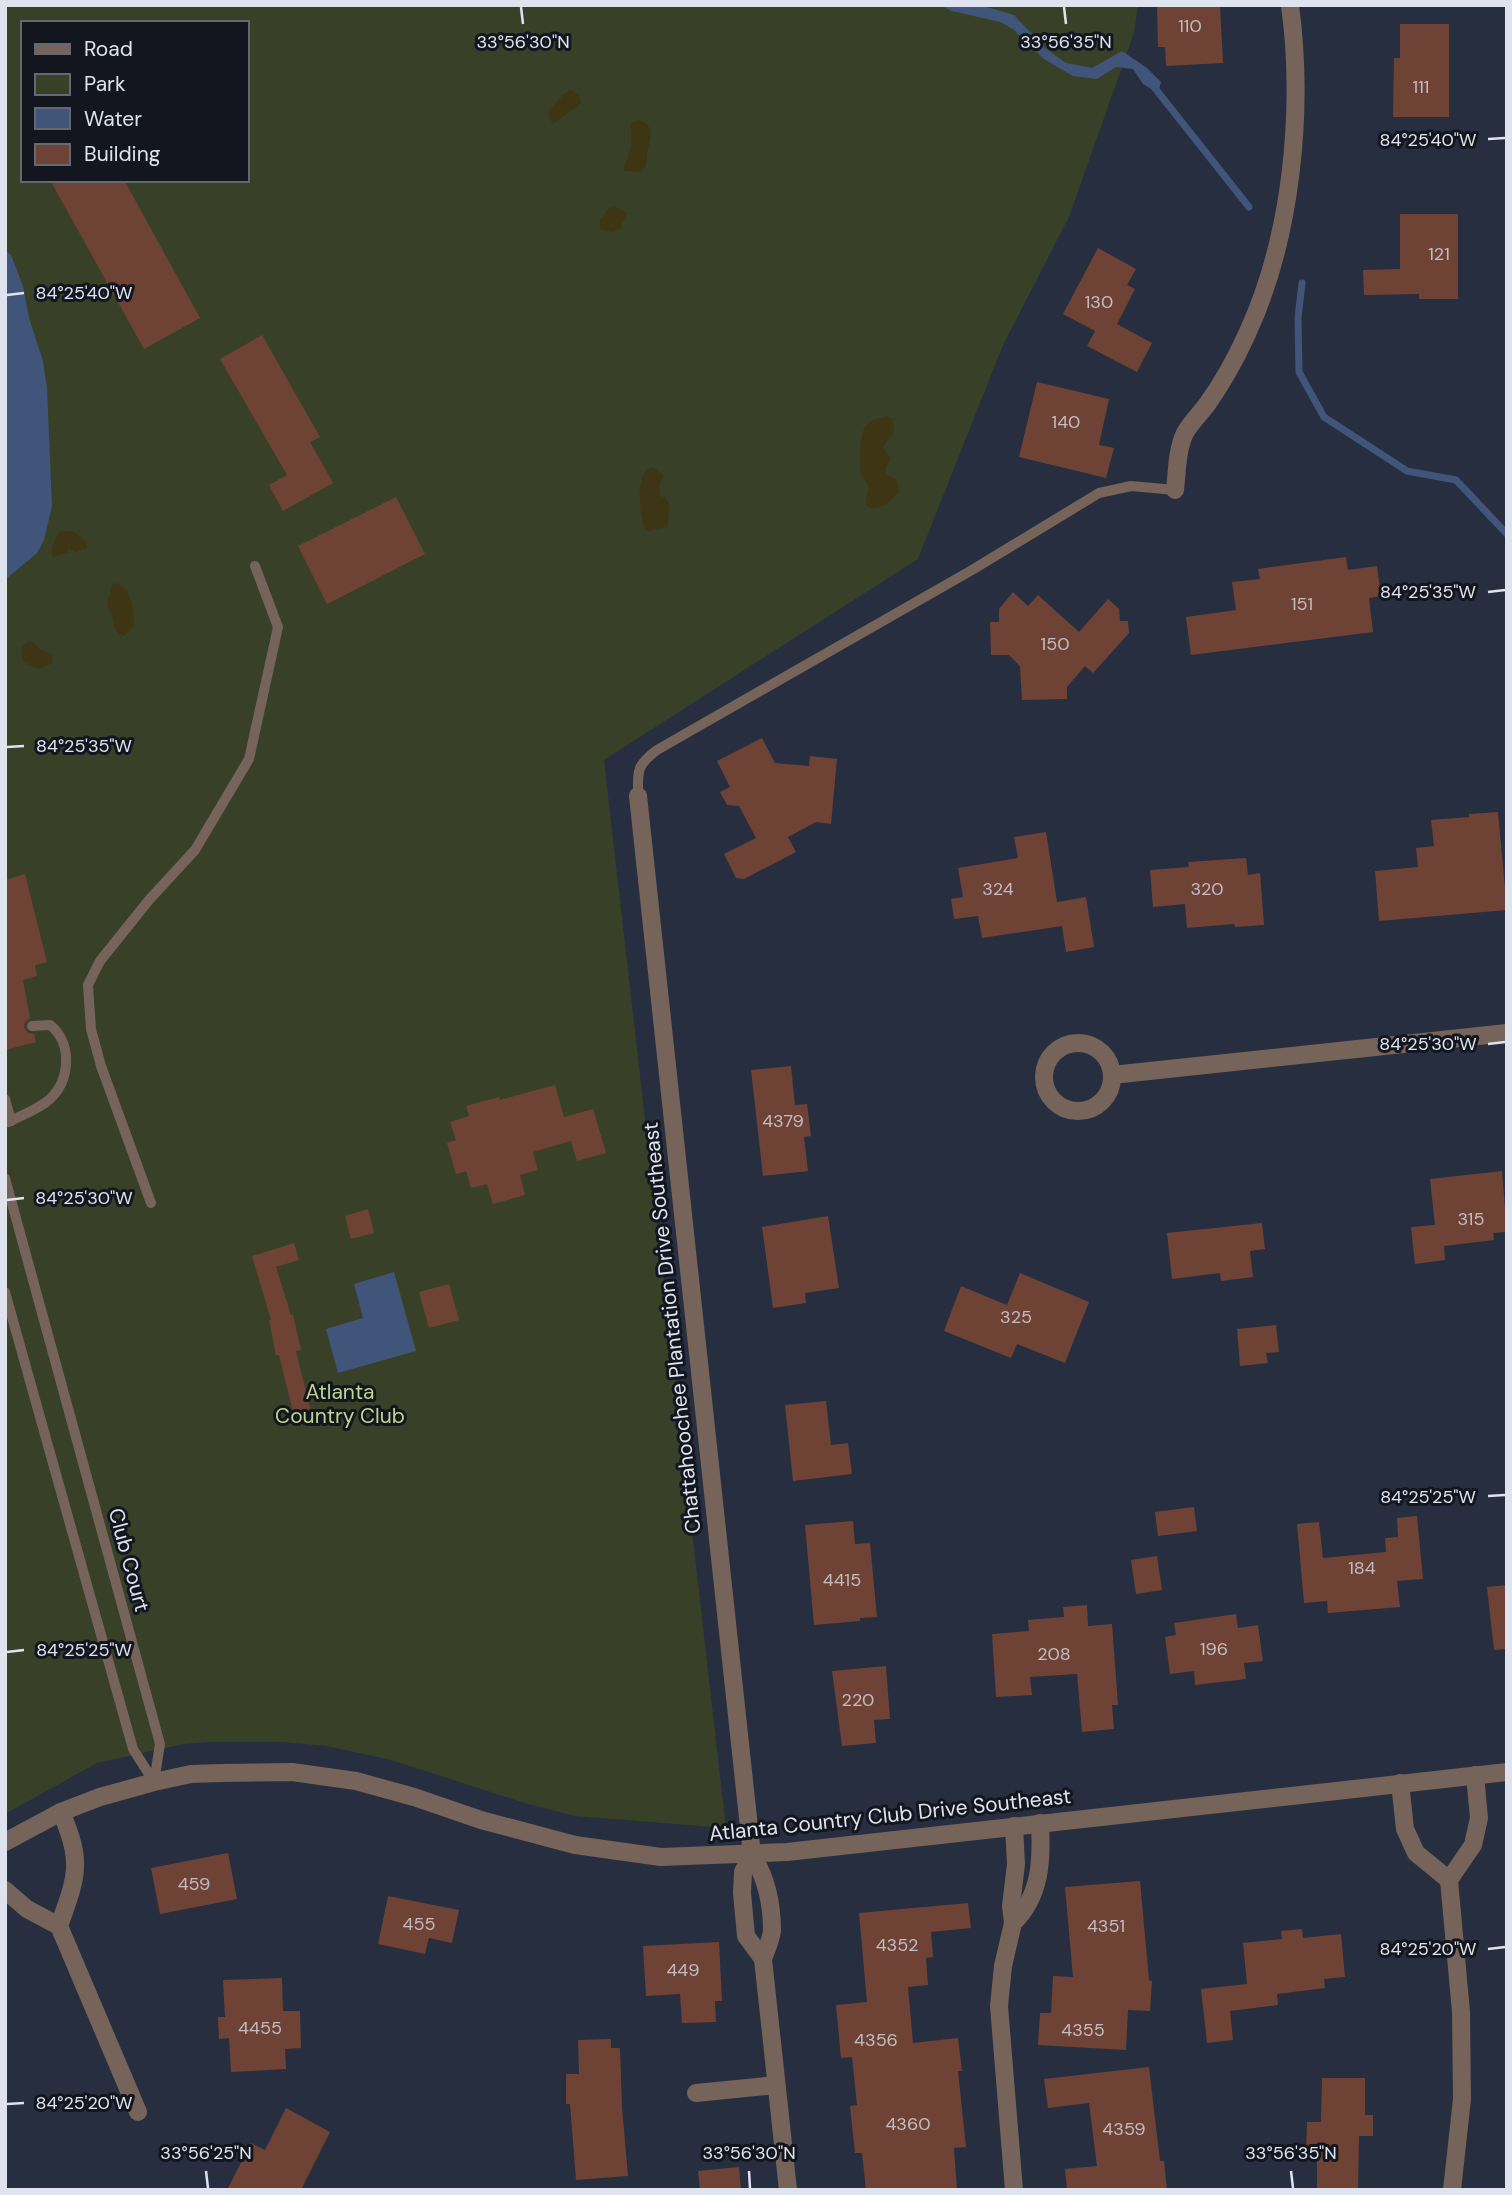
<svg xmlns="http://www.w3.org/2000/svg" width="1512" height="2195" viewBox="0 0 1512 2195" font-family="'DM Sans',sans-serif">
<rect width="100%" height="100%" fill="#272e3f"/>
<!-- green -->
<path fill="#384028" fill-rule="evenodd" d="M 5,5 L 1138,5 L 1134,33 L 1069,217 L 1003,345 L 918,559 L 604,760 L 726,1828 L 575,1816 L 528,1804 L 391,1760 L 327,1746 L 282,1742 L 212,1742 L 184,1744 L 97,1763 L 5,1814 ZM 23,23 L 247,23 L 247,180 L 23,180 Z"/>
<!-- sand -->
<g fill="#3e3515">
<path d="M 572,90 L 579,95 L 581,103 L 553,124 L 547,114 L 549,110 L 565,93 Z"/>
<path d="M 640,120 C 658,128 648,142 647,156 C 646,164 647,166 641,172 L 626,171 L 623,169 L 631,148 L 631,123 Z"/>
<path d="M 614,206 L 627,213 L 620,229 L 613,232 L 600,229 L 600,220 L 609,208 Z"/>
<path d="M 887,416 L 893,419 C 896,438 890,435 883,448 L 891,458 L 886,467 L 886,473 L 897,480 L 899,491 C 892,501 881,510 869,508 L 866,504 C 866,494 873,485 862,478 C 859,467 859,434 866,426 C 871,420 880,418 887,416 Z"/>
<path d="M 652,467 L 663,475 L 659,490 L 660,496 L 666,498 L 670,507 L 667,527 L 648,531 L 644,528 C 640,512 634,474 652,467 Z"/>
<path d="M 62,531 L 73,531 L 87,542 L 87,547 L 75,553 L 69,547 L 67,553 L 53,557 L 51,551 L 57,534 Z"/>
<path d="M 117,583 C 133,591 134,610 134,626 L 124,636 C 112,631 115,625 112,615 C 111,611 108,609 107,605 L 112,585 Z"/>
<path d="M 29,642 L 33,642 L 41,650 L 52,655 L 53,663 L 39,669 L 24,662 L 21,653 L 22,647 Z"/>
</g>
<!-- water -->
<g fill="#405579">
<path d="M 940,5 L 987,7 L 1014,15 L 1045,48 L 1066,63 L 1092,68 L 1122,51 L 1147,68 L 1161,82 L 1158,93 L 1143,84 L 1133,69 L 1116,67 L 1097,79 L 1073,76 L 1044,59 L 1013,29 L 1000,22 L 952,11 Z"/>
<path d="M 5,250 L 11,255 L 23,286 L 29,318 L 43,361 L 47,388 L 52,506 L 44,540 L 37,553 L 5,580 Z"/>
<path d="M 394,1272 L 416,1351 L 338,1373 L 326,1329 L 363,1318 L 354,1284 Z"/>
</g>
<g fill="none" stroke-linecap="round" stroke-linejoin="round">
<!-- stream -->
<g stroke="#405579" stroke-width="7">
<path d="M 1154,87 L 1249,207"/>
<path d="M 1302,283 L 1298,318 L 1299,372 L 1324,417 L 1407,471 L 1456,480 L 1507,534"/>
</g>
</g>
<!-- building -->
<g fill="#6e4336">
<path d="M 1157,5 L 1220,5 L 1223,63 L 1166,66 L 1165,47 L 1158,47 Z"/>
<path d="M 1400,24 L 1449,24 L 1449,117 L 1393,117 L 1394,58 L 1400,58 Z"/>
<path d="M 50,180 L 124,180 L 200,318 L 144,349 Z"/>
<path d="M 1400,214 L 1458,214 L 1458,299 L 1419,299 L 1419,294 L 1364,295 L 1363,270 L 1400,269 Z"/>
<path d="M 1098,248 L 1136,269 L 1127,285 L 1135,289 L 1117,324 L 1152,343 L 1137,372 L 1087,346 L 1095,331 L 1063,314 Z"/>
<path d="M 262,335 L 320,437 L 310,442 L 333,483 L 283,511 L 269,485 L 287,475 L 220,359 Z"/>
<path d="M 1037,382 L 1109,399 L 1099,445 L 1114,448 L 1106,478 L 1019,457 Z"/>
<path d="M 396,497 L 425,554 L 327,604 L 298,546 Z"/>
<path d="M 1346,557 L 1348,570 L 1377,566 L 1381,596 L 1369,598 L 1373,632 L 1191,655 L 1186,617 L 1236,610 L 1232,582 L 1260,579 L 1258,569 Z"/>
<path d="M 1013,592 L 1028,606 L 1038,595 L 1079,632 L 1108,599 L 1119,609 L 1120,621 L 1128,621 L 1129,633 L 1093,673 L 1085,666 L 1067,687 L 1067,699 L 1022,700 L 1020,666 L 1009,655 L 991,655 L 990,622 L 999,622 L 999,609 Z"/>
<path d="M 762,738 L 775,763 L 809,766 L 810,756 L 837,759 L 831,824 L 816,822 L 788,837 L 796,852 L 744,879 L 736,878 L 724,854 L 756,838 L 739,806 L 727,805 L 720,792 L 730,787 L 717,761 Z"/>
<path d="M 1498,812 L 1507,910 L 1379,921 L 1375,871 L 1418,867 L 1416,848 L 1434,846 L 1431,820 L 1469,817 L 1469,814 Z"/>
<path d="M 1046,832 L 1057,902 L 1086,897 L 1094,947 L 1066,952 L 1062,926 L 982,938 L 978,916 L 954,919 L 951,899 L 963,897 L 958,868 L 1018,858 L 1014,837 Z"/>
<path d="M 1246,858 L 1248,875 L 1260,873 L 1264,925 L 1235,927 L 1234,924 L 1187,928 L 1185,904 L 1153,907 L 1150,870 L 1189,867 L 1188,862 Z"/>
<path d="M 25,874 L 47,962 L 35,965 L 37,976 L 23,980 L 30,1018 L 25,1022 L 24,1027 L 28,1033 L 34,1034 L 36,1042 L 5,1050 L 5,880 Z"/>
<path d="M 791,1066 L 795,1105 L 807,1104 L 811,1136 L 804,1137 L 808,1171 L 763,1176 L 751,1070 Z"/>
<path d="M 555,1085 L 564,1117 L 593,1109 L 606,1153 L 577,1161 L 571,1141 L 533,1152 L 538,1170 L 520,1175 L 525,1195 L 493,1204 L 487,1184 L 471,1188 L 466,1171 L 456,1174 L 447,1143 L 456,1140 L 450,1122 L 469,1116 L 466,1106 L 499,1097 L 500,1100 Z"/>
<path d="M 1502,1171 L 1507,1232 L 1493,1233 L 1494,1240 L 1444,1246 L 1445,1260 L 1415,1264 L 1411,1227 L 1435,1225 L 1430,1179 Z"/>
<path d="M 368,1209 L 374,1233 L 351,1239 L 345,1216 Z"/>
<path d="M 828,1216 L 839,1288 L 805,1293 L 806,1303 L 773,1308 L 762,1227 Z"/>
<path d="M 1262,1223 L 1265,1249 L 1250,1251 L 1253,1277 L 1221,1281 L 1220,1273 L 1172,1279 L 1167,1233 Z"/>
<path d="M 294,1243 L 299,1260 L 276,1267 L 291,1315 L 293,1315 L 301,1350 L 296,1351 L 311,1412 L 294,1416 L 279,1355 L 276,1355 L 269,1320 L 271,1320 L 252,1256 Z"/>
<path d="M 1020,1273 L 1089,1302 L 1065,1363 L 1017,1344 L 1011,1358 L 944,1331 L 961,1286 L 1007,1305 Z"/>
<path d="M 449,1284 L 459,1320 L 429,1328 L 419,1292 Z"/>
<path d="M 1276,1325 L 1279,1352 L 1266,1353 L 1268,1363 L 1240,1366 L 1237,1329 Z"/>
<path d="M 826,1401 L 831,1445 L 848,1443 L 852,1474 L 793,1481 L 785,1405 Z"/>
<path d="M 1194,1507 L 1197,1531 L 1158,1536 L 1155,1512 Z"/>
<path d="M 1417,1516 L 1423,1579 L 1397,1581 L 1400,1607 L 1328,1613 L 1327,1601 L 1304,1603 L 1297,1524 L 1319,1522 L 1323,1558 L 1386,1552 L 1385,1538 L 1398,1537 L 1397,1518 Z"/>
<path d="M 853,1521 L 855,1544 L 870,1543 L 877,1617 L 860,1618 L 860,1621 L 814,1625 L 805,1525 Z"/>
<path d="M 1157,1556 L 1162,1590 L 1136,1594 L 1131,1560 Z"/>
<path d="M 1507,1585 L 1507,1649 L 1494,1650 L 1487,1587 Z"/>
<path d="M 1087,1605 L 1088,1626 L 1112,1624 L 1118,1705 L 1112,1705 L 1114,1729 L 1082,1732 L 1077,1674 L 1030,1677 L 1032,1695 L 996,1697 L 992,1634 L 1029,1631 L 1028,1620 L 1064,1617 L 1063,1607 Z"/>
<path d="M 1236,1614 L 1238,1628 L 1258,1625 L 1263,1661 L 1244,1663 L 1246,1679 L 1195,1685 L 1194,1671 L 1170,1674 L 1165,1637 L 1176,1635 L 1174,1623 Z"/>
<path d="M 886,1666 L 890,1719 L 874,1720 L 876,1743 L 842,1746 L 832,1671 Z"/>
<path d="M 228,1853 L 237,1899 L 160,1914 L 151,1868 Z"/>
<path d="M 1140,1881 L 1149,1980 L 1152,1981 L 1150,2011 L 1128,2010 L 1126,2050 L 1038,2045 L 1040,2013 L 1051,2013 L 1053,1976 L 1073,1977 L 1065,1887 Z"/>
<path d="M 388,1896 L 459,1910 L 452,1943 L 429,1938 L 425,1954 L 378,1944 Z"/>
<path d="M 968,1903 L 971,1928 L 931,1932 L 933,1957 L 926,1958 L 928,1985 L 908,1987 L 913,2043 L 958,2038 L 962,2071 L 958,2071 L 966,2147 L 954,2148 L 957,2190 L 866,2190 L 862,2153 L 855,2153 L 850,2106 L 857,2105 L 852,2057 L 841,2058 L 836,2005 L 867,2002 L 859,1913 Z"/>
<path d="M 1302,1929 L 1303,1938 L 1341,1934 L 1345,1977 L 1324,1979 L 1325,1988 L 1277,1994 L 1278,2005 L 1230,2011 L 1233,2040 L 1207,2043 L 1201,1989 L 1247,1984 L 1243,1943 L 1282,1939 L 1281,1931 Z"/>
<path d="M 719,1942 L 722,2001 L 715,2001 L 716,2022 L 682,2023 L 680,1994 L 646,1996 L 643,1946 Z"/>
<path d="M 282,1978 L 283,2011 L 300,2011 L 301,2048 L 285,2049 L 286,2069 L 231,2072 L 229,2038 L 219,2039 L 218,2017 L 225,2017 L 223,1980 Z"/>
<path d="M 611,2039 L 611,2048 L 620,2048 L 622,2107 L 628,2176 L 576,2180 L 570,2104 L 566,2104 L 566,2074 L 579,2074 L 578,2040 Z"/>
<path d="M 1149,2067 L 1160,2161 L 1164,2161 L 1167,2190 L 1067,2190 L 1065,2169 L 1097,2166 L 1089,2103 L 1048,2108 L 1044,2079 Z"/>
<path d="M 1322,2078 L 1365,2078 L 1365,2115 L 1373,2115 L 1373,2136 L 1359,2136 L 1358,2190 L 1317,2190 L 1317,2157 L 1306,2156 L 1307,2122 L 1321,2122 Z"/>
<path d="M 286,2108 L 330,2132 L 301,2190 L 227,2190 L 251,2143 L 265,2150 Z"/>
<path d="M 739,2167 L 741,2190 L 700,2190 L 698,2171 Z"/>
</g>
<g fill="none" stroke-linecap="round" stroke-linejoin="round">
<!-- service -->
<g stroke="#766359" stroke-width="10">
<path d="M 638,796 C 638,770 636,766 657,750 L 972,570 L 1099,493 L 1131,486 L 1175,490"/>
<path d="M 5,1099 L 11,1121 L 5,1123"/>
<path d="M 11,1121 C 24,1114 39,1109 50,1099 C 71,1079 72,1042 50,1025 L 32,1026"/>
<path d="M 5,1178 L 160,1744 L 154,1782"/>
<path d="M 151,1203 L 101,1066 L 91,1029 L 88,985 L 100,961 L 149,900 L 195,850 L 249,759 L 278,627 L 255,566"/>
<path d="M 5,1292 L 133,1749 L 154,1782"/>
</g>
<!-- minor -->
<g stroke="#766359" stroke-width="18">
<path d="M 1175,490 C 1177,472 1177,449 1185,433 C 1191,422 1201,413 1208,403 C 1223,382 1236,358 1247,334 C 1292,237 1304,110 1290,5"/>
<path d="M 638,796 L 752,1855 C 766,1877 772,1904 772,1931 C 771,1940 766,1950 763,1959 L 788,2190"/>
<circle cx="1078" cy="1077" r="34"/>
<path d="M 1112,1075 L 1507,1033"/>
<path d="M 1400,1783 L 1405,1829 L 1416,1853 L 1449,1880"/>
<path d="M 1014,1826 L 1016,1864 L 1011,1906 L 1013,1923 L 1003,1966 L 999,2006 L 1014,2190"/>
<path d="M 5,1842 L 61,1812 L 100,1797 L 154,1782 L 191,1774 L 222,1773 L 292,1772 L 356,1781 L 414,1797 L 481,1820 L 575,1845 L 661,1857 L 787,1852 L 1507,1772"/>
<path d="M 752,1855 L 743,1872 L 742,1893 L 746,1936 L 763,1959"/>
<path d="M 5,1890 L 27,1909 L 59,1926 L 138,2112"/>
<path d="M 1013,1923 C 1041,1896 1042,1860 1040,1823"/>
<path d="M 59,1926 C 77,1876 83,1862 61,1812"/>
<path d="M 696,2093 L 776,2085"/>
<path d="M 1452,2190 L 1462,2099 L 1461,2012 L 1449,1880 L 1473,1845 L 1479,1818 L 1475,1775"/>
</g>
</g>
<!-- ticks -->
<path fill="none" stroke="#dee3ee" stroke-width="2.5" d="M 521,7 L 523,24M 1064,7 L 1066,24M 1488,139 L 1505,138M 7,295 L 24,293M 1488,592 L 1505,590M 7,747 L 24,746M 1488,1044 L 1505,1042M 7,1200 L 24,1198M 1488,1496 L 1505,1495M 7,1652 L 24,1650M 1488,1949 L 1505,1947M 7,2104 L 24,2103M 206,2171 L 208,2188M 749,2171 L 750,2188M 1291,2171 L 1293,2188"/>
<g text-anchor="middle" dominant-baseline="central" stroke-width="6" stroke-linejoin="round" paint-order="stroke">
<!-- number labels -->
<g font-size="18" fill="#c2bbc0">
<text x="1190" y="26">110</text>
<text x="1421" y="87">111</text>
<text x="1439" y="254">121</text>
<text x="1099" y="302">130</text>
<text x="1066" y="422">140</text>
<text x="1302" y="604">151</text>
<text x="1055" y="644">150</text>
<text x="998" y="889">324</text>
<text x="1207" y="889">320</text>
<text x="783" y="1121">4379</text>
<text x="1471" y="1219">315</text>
<text x="1016" y="1317">325</text>
<text x="1362" y="1568">184</text>
<text x="842" y="1580">4415</text>
<text x="1214" y="1649">196</text>
<text x="1054" y="1654">208</text>
<text x="858" y="1700">220</text>
<text x="194" y="1884">459</text>
<text x="419" y="1924">455</text>
<text x="1106" y="1926">4351</text>
<text x="897" y="1945">4352</text>
<text x="683" y="1970">449</text>
<text x="260" y="2028">4455</text>
<text x="1083" y="2030">4355</text>
<text x="876" y="2040">4356</text>
<text x="908" y="2124">4360</text>
<text x="1124" y="2129">4359</text>
</g>
<!-- street labels -->
<g font-size="21" fill="#dee3ee" stroke="#13161e">
<text transform="translate(672 1328) rotate(-96)">Chattahoochee Plantation Drive Southeast</text>
<text transform="translate(129 1560) rotate(75)">Club Court</text>
<text transform="translate(890 1815) rotate(-6)">Atlanta Country Club Drive Southeast</text>
</g>
<!-- park labels -->
<g font-size="21" fill="#bfd48f" stroke="#13161e">
<text x="340" y="1392">Atlanta<tspan x="340" dy="24">Country Club</tspan></text>
</g>
</g>
<g font-size="18" text-anchor="middle" fill="#dee3ee" stroke="#13161e" stroke-width="6" stroke-linejoin="round" paint-order="stroke">
<text x="523" y="48">33°56'30"N</text>
<text x="1066" y="48">33°56'35"N</text>
<text x="1428" y="146">84°25'40"W</text>
<text x="84" y="299">84°25'40"W</text>
<text x="1428" y="598">84°25'35"W</text>
<text x="84" y="752">84°25'35"W</text>
<text x="1428" y="1050">84°25'30"W</text>
<text x="84" y="1204">84°25'30"W</text>
<text x="1428" y="1503">84°25'25"W</text>
<text x="84" y="1656">84°25'25"W</text>
<text x="1428" y="1955">84°25'20"W</text>
<text x="84" y="2109">84°25'20"W</text>
<text x="206" y="2159">33°56'25"N</text>
<text x="749" y="2159">33°56'30"N</text>
<text x="1291" y="2159">33°56'35"N</text>
</g>
<!-- border -->
<rect width="1512" height="2195" fill="none" stroke="#dee3ee" stroke-width="14"/>
<!-- legend -->
<rect x="21" y="21" width="228" height="161" fill="#13161e" stroke="#646871" stroke-width="2"/>
<rect x="35" y="44" width="35" height="10" fill="#766359" stroke="#646871" stroke-width="2"/>
<text x="84" y="56" font-size="21" fill="#dee3ee">Road</text>
<rect x="35" y="74" width="35" height="21" fill="#384028" stroke="#646871" stroke-width="2"/>
<text x="84" y="91" font-size="21" fill="#dee3ee">Park</text>
<rect x="35" y="108" width="35" height="21" fill="#405579" stroke="#646871" stroke-width="2"/>
<text x="84" y="126" font-size="21" fill="#dee3ee">Water</text>
<rect x="35" y="144" width="35" height="21" fill="#6e4336" stroke="#646871" stroke-width="2"/>
<text x="84" y="161" font-size="21" fill="#dee3ee">Building</text>
</svg>
